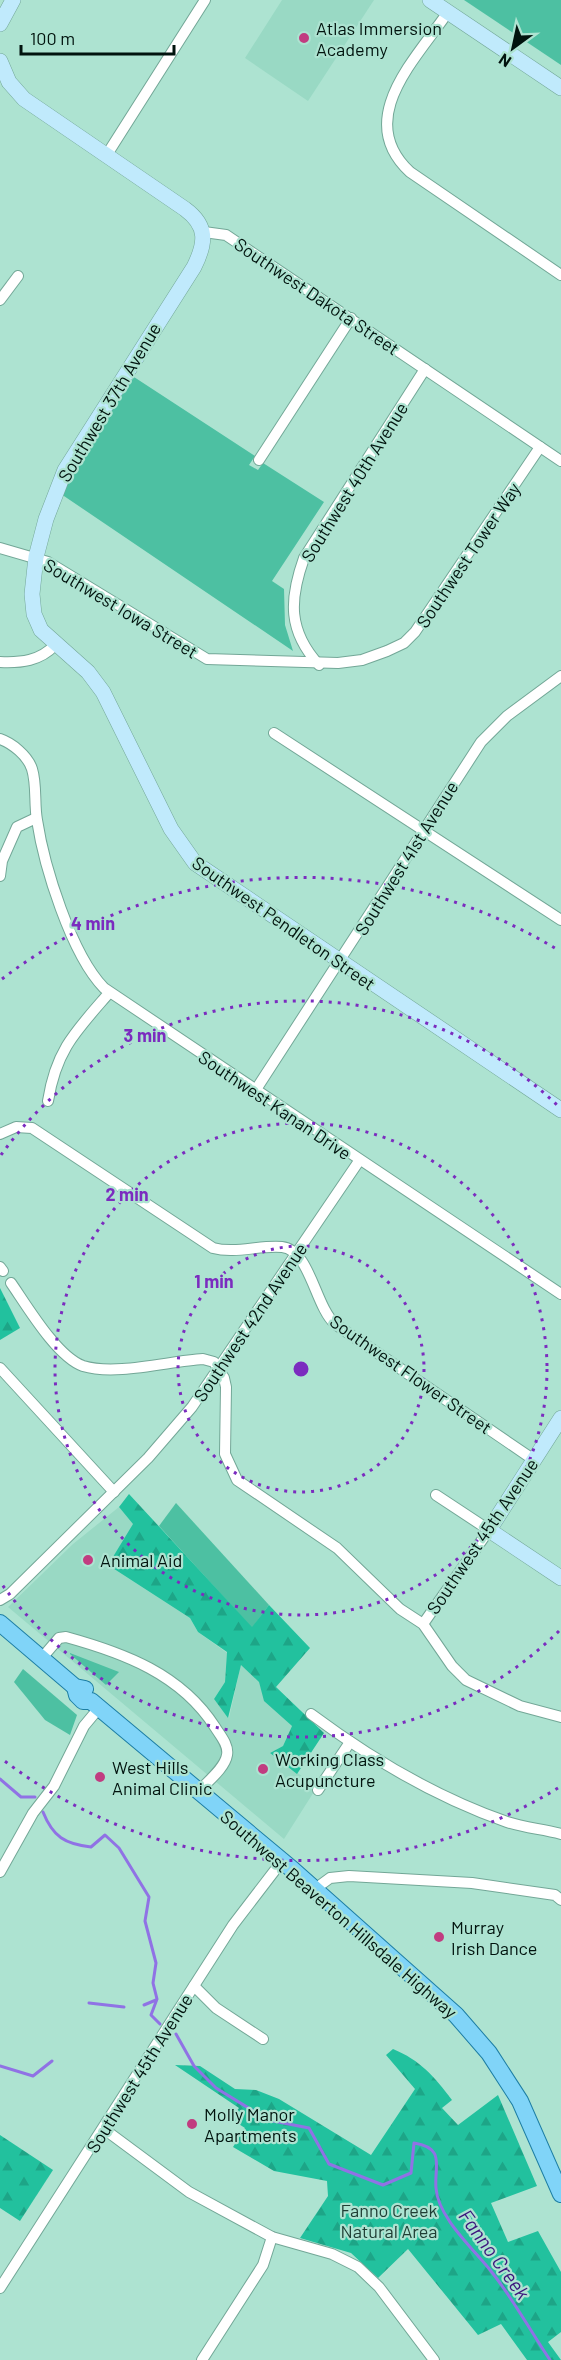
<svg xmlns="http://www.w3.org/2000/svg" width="561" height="2360" viewBox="0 0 561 2360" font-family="Barlow,sans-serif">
<defs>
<pattern id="forest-firs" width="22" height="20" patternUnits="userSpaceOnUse" patternTransform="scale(1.5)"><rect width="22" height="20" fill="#22c19e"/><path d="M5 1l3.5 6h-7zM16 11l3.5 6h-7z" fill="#1da587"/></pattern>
</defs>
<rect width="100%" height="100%" fill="#ade3d1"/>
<!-- built -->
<g fill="#99d9c4">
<path d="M 282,0 L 374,0 L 308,101 L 245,58 Z"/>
<path d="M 119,1507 L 134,1523 L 108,1565 L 190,1618 L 198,1632 L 227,1653 L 225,1682 L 214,1699 L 229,1718 L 241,1664 L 259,1682 L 265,1701 L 292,1726 L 283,1746 L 270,1753 L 317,1787 L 284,1839 L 8,1607 L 73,1544 Z"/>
</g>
<!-- green -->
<g fill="#4dc0a2">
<path d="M 464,0 L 561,0 L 561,65 Z"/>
<path d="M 134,377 L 255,456 L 249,465 L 258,470 L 263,463 L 324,502 L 272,581 L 284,589 L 285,625 L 293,651 L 61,494 L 83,454 Z"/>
<path d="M 176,1503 L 269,1605 L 252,1628 L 159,1526 Z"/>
<path d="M 70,1654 L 70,1653 L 119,1672 L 106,1685 Z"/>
<path d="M 23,1669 L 77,1715 L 70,1735 L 45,1720 L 14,1682 Z"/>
</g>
<!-- forest -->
<g fill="url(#forest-firs)">
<path d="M 0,1288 L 20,1328 L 0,1340 Z"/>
<path d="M 129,1494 L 252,1627 L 269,1605 L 310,1648 L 276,1687 L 324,1733 L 297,1774 L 270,1753 L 283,1746 L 292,1726 L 264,1701 L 259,1682 L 241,1665 L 228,1718 L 214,1699 L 225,1682 L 227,1652 L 198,1632 L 190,1618 L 108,1565 L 133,1524 L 119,1507 Z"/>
<path d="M 393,2049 C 420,2060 435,2077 452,2100 L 442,2108 L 458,2125 L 498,2095 L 537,2186 L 491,2203 L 508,2242 L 538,2231 L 561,2272 L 561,2332 L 548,2342 L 561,2360 L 527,2360 L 501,2324 L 478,2335 L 408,2249 L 378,2278 L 351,2253 L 300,2238 L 328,2196 L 327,2181 L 274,2171 L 233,2147 L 245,2128 L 231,2119 L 239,2108 L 175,2065 L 200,2066 L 235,2089 L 256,2090 L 279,2099 L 371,2155 L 415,2089 L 386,2055 Z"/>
<path d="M 0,2135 L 53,2170 L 20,2221 L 0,2208 Z"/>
</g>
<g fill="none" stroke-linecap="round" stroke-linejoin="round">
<!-- stream -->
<g stroke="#9072e5" stroke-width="3">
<path d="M 0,1779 L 21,1797 L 35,1797"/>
<path d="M 43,1812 C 53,1837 65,1844 91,1847 L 105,1835 L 119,1848 L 149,1897 L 145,1921 L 156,1963 L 153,1983 L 157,1999 L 151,2015 L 160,2024"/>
<path d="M 89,2003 L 124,2007"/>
<path d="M 144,2005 L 156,2000"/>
<path d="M 176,2034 L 194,2066 L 216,2088 L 268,2120 L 309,2128 L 329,2164 L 383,2185 L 411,2173 L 414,2143 C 446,2148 434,2166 436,2188 C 438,2219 477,2252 494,2275 C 515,2302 531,2332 550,2360"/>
<path d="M 0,2066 L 33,2076 L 52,2061"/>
</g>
<defs>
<g id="street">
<path d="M 448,12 C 416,59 353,119 410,172 L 561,275"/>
<path d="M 106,156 L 205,0"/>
<path d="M 204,232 L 226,235 L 561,461"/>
<path d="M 0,300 L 18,276"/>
<path d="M 259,460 L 351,318"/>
<path d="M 0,548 L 48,562 L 207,659 L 338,663 L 362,660 L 387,651 L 404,643 L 415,632 L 540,447"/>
<path d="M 0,662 C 21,663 40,661 55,645"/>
<path d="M 319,665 C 288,631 289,600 304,558 L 425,369"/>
<path d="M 274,733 L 561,920"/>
<path d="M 0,739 C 12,743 28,756 32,769 C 37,785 34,804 37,820 C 44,866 71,954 104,988 L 561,1294"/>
<path d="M 0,876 L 2,861 L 17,827 L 36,818"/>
<path d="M 255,1091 L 481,742 L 507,716 L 561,676"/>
<path d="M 48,1101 C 56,1050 76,1031 109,993"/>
<path d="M 0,1134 L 16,1127 L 32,1128 L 213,1248 C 235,1254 259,1245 282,1247 C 310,1250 315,1306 335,1324 L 534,1460"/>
<path d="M 0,1267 L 3,1271"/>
<path d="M 11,1283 C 27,1306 57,1357 83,1366 C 116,1376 169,1361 203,1359 L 214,1362 L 224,1378 L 226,1387 L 225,1454 L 237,1480 L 337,1548 L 400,1609 L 423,1624 L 452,1666 L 466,1680 L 520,1706 L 561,1717"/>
<path d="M 0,1368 L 114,1492"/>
<path d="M 0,1600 L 10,1594 L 148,1458 L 192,1407 L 359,1161"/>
<path d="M 423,1624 L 489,1530 L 436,1495"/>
<path d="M 41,1659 L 59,1638 L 66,1637 C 124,1653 181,1674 215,1727 C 220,1735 229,1745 227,1755 C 225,1768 207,1782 199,1791"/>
<path d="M 311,1714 C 370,1758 438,1798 507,1822 C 525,1828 543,1829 561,1834"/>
<path d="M 318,1790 L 350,1742"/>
<path d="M 0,1872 L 33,1813 L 54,1786 L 84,1726 L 99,1708"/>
<path d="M 315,1889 L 330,1878 L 349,1876 L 472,1883 L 555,1895 L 561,1900"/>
<path d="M 194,1986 L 216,2008 L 263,2039"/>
<path d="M 104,2129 L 189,2192 L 272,2237 L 332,2254 L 358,2267 L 379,2287 L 434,2360"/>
<path d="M 0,2288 L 233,1925 L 282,1861"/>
<path d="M 202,2360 L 263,2265 L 272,2237"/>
</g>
<g id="secondary">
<path d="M 430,0 L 561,88"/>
<path d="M 0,24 L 13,0"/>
<path d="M 0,61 L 9,82 L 24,99 L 185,209 C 208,226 206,243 194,267 L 65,470 L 46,519 L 36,557 L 32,594 L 34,614 L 41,630 L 88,672 L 103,692 L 171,829 L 195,863 L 561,1110"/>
<path d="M 561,1418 L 489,1530 L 561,1578"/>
</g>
<g id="primary">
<path d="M 0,1623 L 75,1687 L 85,1689"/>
<path d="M 75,1687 L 77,1695 L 83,1701 L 91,1701 L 293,1870 L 456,2015 L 489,2053 L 520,2101 L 561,2194"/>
</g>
</defs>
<!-- street casing -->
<use href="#street" stroke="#73a797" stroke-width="12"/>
<!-- secondary casing -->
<use href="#secondary" stroke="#73a797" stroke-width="16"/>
<!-- primary casing -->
<use href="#primary" stroke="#1d7ea4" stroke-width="18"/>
<!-- street -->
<use href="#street" stroke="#fff" stroke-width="10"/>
<!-- secondary -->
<use href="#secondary" stroke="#c0eafc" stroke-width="15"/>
<!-- primary -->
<use href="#primary" stroke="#80d4f8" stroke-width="16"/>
</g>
<!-- distance rings -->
<g fill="none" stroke="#7b2cbf" stroke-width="3" stroke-dasharray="3 6">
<circle cx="301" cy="1369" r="123"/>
<circle cx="301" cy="1369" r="246"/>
<path d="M559 1631A368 368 0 0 1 1 1583M1 1155A368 368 0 0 1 559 1107"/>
<path d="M558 1788A491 491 0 0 1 2 1759M2 979A491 491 0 0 1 558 950"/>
</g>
<!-- markers -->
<g fill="#c13c80" stroke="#ade3d1" stroke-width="2">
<circle cx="304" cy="38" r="6"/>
<circle cx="88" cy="1560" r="6"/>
<circle cx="263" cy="1769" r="6"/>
<circle cx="100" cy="1777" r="6"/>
<circle cx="439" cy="1937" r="6"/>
<circle cx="192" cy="2124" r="6"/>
</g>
<g text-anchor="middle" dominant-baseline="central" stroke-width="4.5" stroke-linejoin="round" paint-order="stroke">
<!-- poi labels -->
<g font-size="18" fill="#01130e" stroke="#ade3d1" text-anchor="start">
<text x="316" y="28">Atlas Immersion<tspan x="316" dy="21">Academy</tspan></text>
<text x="100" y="1560">Animal Aid</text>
<text x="275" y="1759">Working Class<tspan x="275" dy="21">Acupuncture</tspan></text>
<text x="112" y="1767">West Hills<tspan x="112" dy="21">Animal Clinic</tspan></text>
<text x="451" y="1927">Murray<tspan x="451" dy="21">Irish Dance</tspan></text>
<text x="204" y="2114">Molly Manor<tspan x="204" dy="21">Apartments</tspan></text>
</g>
<!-- street labels -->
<g font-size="18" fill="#01130e" stroke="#ade3d1">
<text transform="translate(317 296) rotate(34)">Southwest Dakota Street</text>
<text transform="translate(109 402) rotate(-59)">Southwest 37th Avenue</text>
<text transform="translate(354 482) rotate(-58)">Southwest 40th Avenue</text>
<text transform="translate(468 555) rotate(-56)">Southwest Tower Way</text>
<text transform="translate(121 608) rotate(31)">Southwest Iowa Street</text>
<text transform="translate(406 858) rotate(-58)">Southwest 41st Avenue</text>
<text transform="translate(284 923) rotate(35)">Southwest Pendleton Street</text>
<text transform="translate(275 1105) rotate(34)">Southwest Kanan Drive</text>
<text transform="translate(250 1322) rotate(-56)">Southwest 42nd Avenue</text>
<text transform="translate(411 1374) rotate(35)">Southwest Flower Street</text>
<text transform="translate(482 1536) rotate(-56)">Southwest 45th Avenue</text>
<text transform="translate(339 1914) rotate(41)">Southwest Beaverton Hillsdale Highway</text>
<text transform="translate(139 2073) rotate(-58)">Southwest 45th Avenue</text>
</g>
<!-- park labels -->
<g font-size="18" fill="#203e35" stroke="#ade3d1">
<text x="389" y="2210">Fanno Creek<tspan x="389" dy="21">Natural Area</tspan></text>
</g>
<!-- water labels -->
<g font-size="20" font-style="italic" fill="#3d157d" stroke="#ade3d1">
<text transform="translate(495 2254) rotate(54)">Fanno Creek</text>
</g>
</g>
<circle cx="301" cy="1369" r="9" fill="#7b2cbf" stroke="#ade3d1" stroke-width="3"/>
<g font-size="18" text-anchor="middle" font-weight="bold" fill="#7b2cbf" stroke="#ade3d1" stroke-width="4.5" stroke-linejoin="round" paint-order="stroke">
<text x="93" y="930">4 min</text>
<text x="145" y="1042">3 min</text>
<text x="127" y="1201">2 min</text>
<text x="214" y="1288">1 min</text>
</g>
<!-- north arrow -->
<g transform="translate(513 48) rotate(213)" stroke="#ade3d1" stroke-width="4.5" paint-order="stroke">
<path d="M0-4.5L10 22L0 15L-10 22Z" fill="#01130e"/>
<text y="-9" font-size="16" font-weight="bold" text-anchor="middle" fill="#01130e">N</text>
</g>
<!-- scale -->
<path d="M21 45v9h153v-9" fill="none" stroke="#01130e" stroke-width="3"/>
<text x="30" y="45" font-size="18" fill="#01130e" stroke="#ade3d1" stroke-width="4.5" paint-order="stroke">100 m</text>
</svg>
